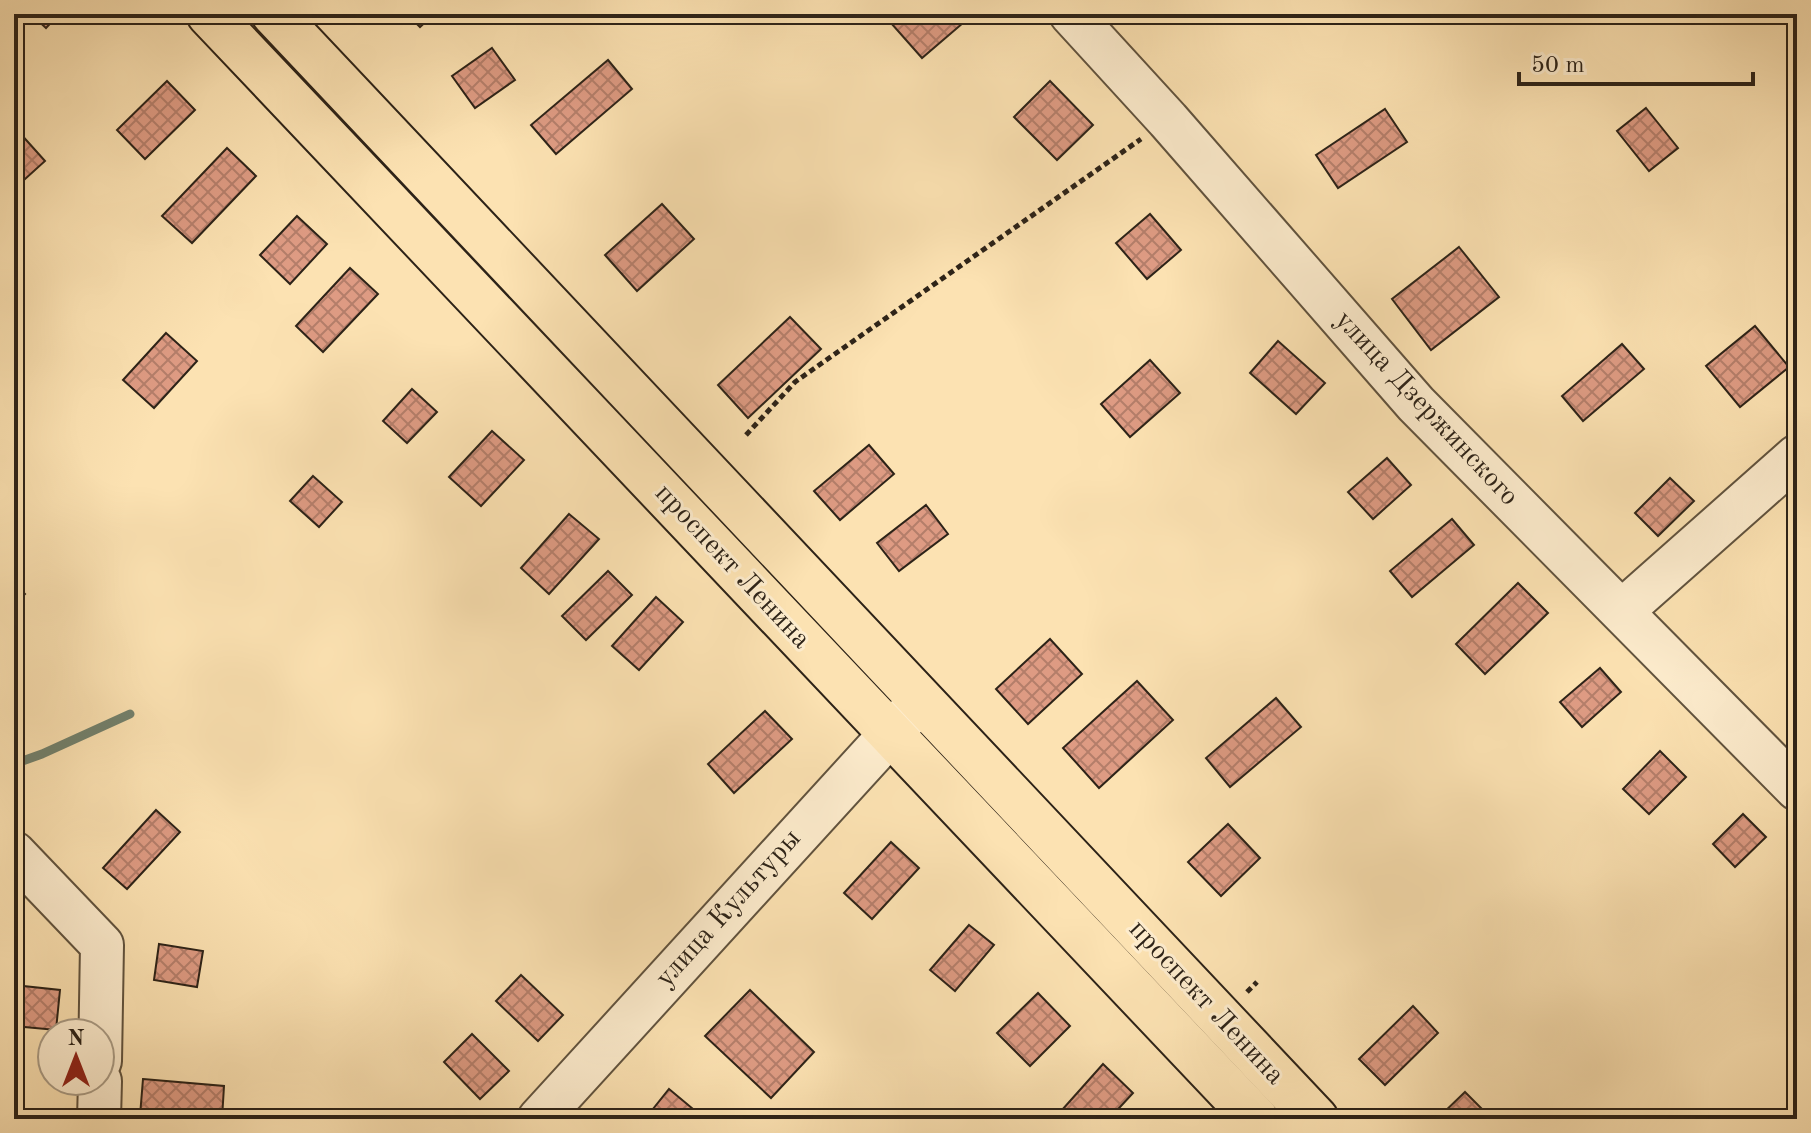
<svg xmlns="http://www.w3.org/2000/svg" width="1811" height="1133" viewBox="0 0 1811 1133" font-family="'Old Standard TT',serif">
<defs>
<pattern id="building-cross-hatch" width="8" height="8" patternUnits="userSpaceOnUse" patternTransform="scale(2)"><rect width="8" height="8" fill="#de9b83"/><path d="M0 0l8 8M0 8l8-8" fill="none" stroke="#b47e6a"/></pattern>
</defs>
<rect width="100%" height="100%" fill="#fce2b2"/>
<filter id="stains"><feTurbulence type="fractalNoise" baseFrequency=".0025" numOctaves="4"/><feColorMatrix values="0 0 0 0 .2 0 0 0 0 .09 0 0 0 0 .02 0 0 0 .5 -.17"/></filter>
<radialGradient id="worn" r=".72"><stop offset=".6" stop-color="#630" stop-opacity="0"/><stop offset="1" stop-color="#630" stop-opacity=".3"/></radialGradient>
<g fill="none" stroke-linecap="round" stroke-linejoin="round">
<!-- stream -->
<path stroke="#72816d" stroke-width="9" d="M 14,764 L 42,754 L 130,714"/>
</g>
<!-- building -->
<g fill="url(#building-cross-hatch)" stroke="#2d2318" stroke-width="2">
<path d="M 31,14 L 59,14 L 46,28 Z"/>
<path d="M 407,14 L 434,14 L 420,27 Z"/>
<path d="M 883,14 L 967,14 L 970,17 L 922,58 Z"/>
<path d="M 492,48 L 515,80 L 475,108 L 452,76 Z"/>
<path d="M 608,60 L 632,89 L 556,154 L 531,125 Z"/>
<path d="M 167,81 L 195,110 L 145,159 L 117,130 Z"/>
<path d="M 1050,81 L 1093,125 L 1057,160 L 1014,117 Z"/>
<path d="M 1646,108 L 1678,148 L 1649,171 L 1617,131 Z"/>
<path d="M 1385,109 L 1407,142 L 1338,188 L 1316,155 Z"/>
<path d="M 19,132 L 45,161 L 14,189 L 14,136 Z"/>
<path d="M 227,148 L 256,176 L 192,243 L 162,216 Z"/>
<path d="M 662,204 L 694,239 L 637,291 L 605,255 Z"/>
<path d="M 1150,214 L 1181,250 L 1147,279 L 1116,243 Z"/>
<path d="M 297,216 L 327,244 L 290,284 L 260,255 Z"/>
<path d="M 1459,247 L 1499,297 L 1431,350 L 1392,299 Z"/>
<path d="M 350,268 L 378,294 L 323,352 L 296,326 Z"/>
<path d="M 790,317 L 821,349 L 748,418 L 718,385 Z"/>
<path d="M 1755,326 L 1789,367 L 1740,407 L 1706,366 Z"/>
<path d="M 166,333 L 197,361 L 154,408 L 123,380 Z"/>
<path d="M 1278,341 L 1325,383 L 1296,414 L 1250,373 Z"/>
<path d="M 1622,344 L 1644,369 L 1583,421 L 1562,396 Z"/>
<path d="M 1150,360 L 1180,393 L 1130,437 L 1101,404 Z"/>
<path d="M 412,389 L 437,412 L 407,443 L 383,421 Z"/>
<path d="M 492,431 L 524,460 L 481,506 L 449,477 Z"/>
<path d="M 869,445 L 894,474 L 840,520 L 814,491 Z"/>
<path d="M 1387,458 L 1411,485 L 1373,519 L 1348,492 Z"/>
<path d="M 313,476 L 342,502 L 319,527 L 290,501 Z"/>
<path d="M 1670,478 L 1694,501 L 1658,536 L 1635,513 Z"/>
<path d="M 926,505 L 948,534 L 899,571 L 877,543 Z"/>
<path d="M 569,514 L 599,539 L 549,594 L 521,568 Z"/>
<path d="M 1452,519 L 1474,545 L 1412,597 L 1390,571 Z"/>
<path d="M 608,571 L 632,595 L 586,640 L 562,616 Z"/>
<path d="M 14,583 L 25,594 L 14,605 Z"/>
<path d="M 1518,583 L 1548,613 L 1485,674 L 1456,644 Z"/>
<path d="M 656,597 L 683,622 L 639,670 L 612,646 Z"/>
<path d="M 1050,639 L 1082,674 L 1028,724 L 996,689 Z"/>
<path d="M 1600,668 L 1621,692 L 1582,727 L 1560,702 Z"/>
<path d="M 1137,681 L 1173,720 L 1099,788 L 1063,748 Z"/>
<path d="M 1276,698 L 1301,727 L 1230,787 L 1206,758 Z"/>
<path d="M 765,711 L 792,739 L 734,793 L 708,764 Z"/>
<path d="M 1660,751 L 1686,777 L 1649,814 L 1623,789 Z"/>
<path d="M 156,810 L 180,832 L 127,889 L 103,868 Z"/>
<path d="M 1743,814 L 1766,837 L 1735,867 L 1713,844 Z"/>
<path d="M 1228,824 L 1260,858 L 1221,896 L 1188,862 Z"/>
<path d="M 891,842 L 919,868 L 872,919 L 844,893 Z"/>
<path d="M 969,925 L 994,945 L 955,991 L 930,970 Z"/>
<path d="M 159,944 L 203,951 L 197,987 L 154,980 Z"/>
<path d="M 521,975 L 563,1015 L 538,1041 L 496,1001 Z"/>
<path d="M 14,985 L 60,990 L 56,1030 L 14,1026 Z"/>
<path d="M 750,990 L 814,1052 L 771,1098 L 705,1036 Z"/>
<path d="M 1038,993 L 1070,1026 L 1030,1066 L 997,1033 Z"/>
<path d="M 1413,1006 L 1438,1033 L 1385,1085 L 1359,1059 Z"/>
<path d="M 472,1034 L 509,1071 L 480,1099 L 444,1062 Z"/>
<path d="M 1103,1064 L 1133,1093 L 1109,1119 L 1072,1119 L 1062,1110 Z"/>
<path d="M 143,1079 L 224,1086 L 222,1119 L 140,1116 Z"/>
<path d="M 669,1089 L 705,1119 L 645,1119 Z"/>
<path d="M 1465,1092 L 1492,1119 L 1437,1119 Z"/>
</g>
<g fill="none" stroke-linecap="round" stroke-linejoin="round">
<defs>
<g id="minor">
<path d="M 1071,14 L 1168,120 L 1416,404 L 1797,789"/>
<path d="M 1622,611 L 1797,456"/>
<path d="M 14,853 L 102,945 L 100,1061"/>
<path d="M 99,1119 L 100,1081"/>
<path d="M 539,1119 L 915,707"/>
</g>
<g id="major">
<path d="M 209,14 L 1256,1119"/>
<path d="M 274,14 L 1316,1119"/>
</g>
</defs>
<!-- minor casing -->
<use href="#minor" stroke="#61533e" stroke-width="46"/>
<!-- major casing -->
<use href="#major" stroke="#2d2318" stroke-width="48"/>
<!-- path -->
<g stroke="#2d2318" stroke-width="5" stroke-dasharray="6 4" stroke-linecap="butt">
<path d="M 746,435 L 795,382 L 1141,139"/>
<path d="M 1247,992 L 1257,982"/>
</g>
<!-- minor -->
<use href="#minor" stroke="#fdeccd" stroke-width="42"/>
<!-- major -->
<use href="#major" stroke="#fce2b2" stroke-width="44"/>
</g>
<g text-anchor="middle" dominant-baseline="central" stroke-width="6" stroke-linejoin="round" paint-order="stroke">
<!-- street labels -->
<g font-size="28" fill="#2d2318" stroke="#fdeccd">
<text transform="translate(1426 409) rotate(47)">улица Дзержинского</text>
<text transform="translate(732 567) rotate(47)">проспект Ленина</text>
<text transform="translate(729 909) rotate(-48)">улица Культуры</text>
<text transform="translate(1206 1003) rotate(47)">проспект Ленина</text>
</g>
</g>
<!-- margin -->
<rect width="1811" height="1133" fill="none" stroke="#fce2b2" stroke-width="48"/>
<rect x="16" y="16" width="1779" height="1101" fill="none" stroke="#2d2318" stroke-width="4"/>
<rect x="24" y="24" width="1763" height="1085" fill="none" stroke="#2d2318" stroke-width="2"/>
<!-- north arrow -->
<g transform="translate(76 1057)"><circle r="38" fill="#fdeccd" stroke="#aa9c85" stroke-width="2"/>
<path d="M0-6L14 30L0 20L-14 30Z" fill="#8f2418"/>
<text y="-12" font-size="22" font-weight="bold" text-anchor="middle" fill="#2d2318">N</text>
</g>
<!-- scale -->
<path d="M1519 72v12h234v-12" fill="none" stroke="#2d2318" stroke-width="4"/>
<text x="1531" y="72" font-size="24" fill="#2d2318" stroke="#fdeccd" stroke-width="6" paint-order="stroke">50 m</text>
<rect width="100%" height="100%" filter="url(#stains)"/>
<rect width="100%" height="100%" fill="url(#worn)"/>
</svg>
